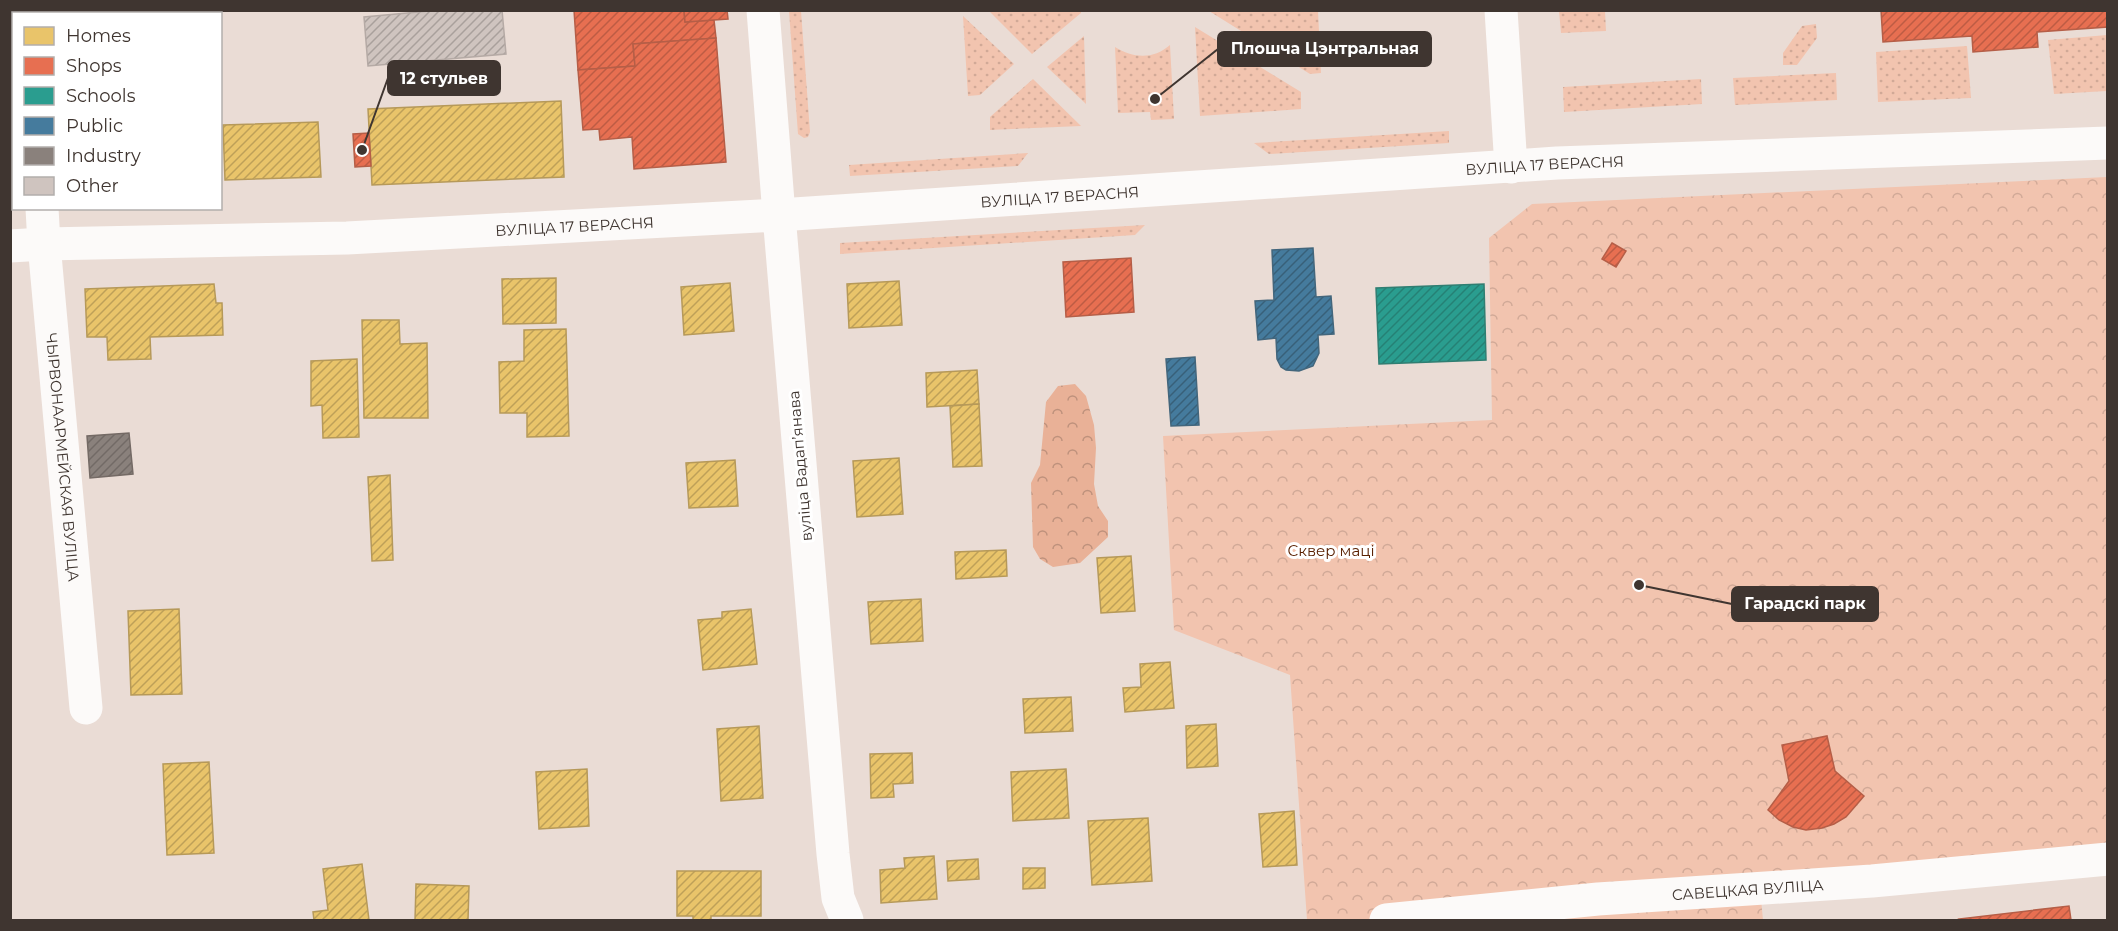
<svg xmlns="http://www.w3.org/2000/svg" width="2118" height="931" viewBox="0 0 2118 931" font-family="Montserrat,sans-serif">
<defs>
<pattern id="grass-dots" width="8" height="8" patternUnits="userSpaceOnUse" patternTransform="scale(1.5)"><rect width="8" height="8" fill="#f2c4af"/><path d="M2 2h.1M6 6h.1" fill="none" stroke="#d1a997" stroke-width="1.8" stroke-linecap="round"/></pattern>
<pattern id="forest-crowns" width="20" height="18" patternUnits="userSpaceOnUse" patternTransform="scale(1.5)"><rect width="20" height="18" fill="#e9b197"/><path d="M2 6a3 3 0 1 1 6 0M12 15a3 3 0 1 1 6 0" fill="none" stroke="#be917c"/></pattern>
<pattern id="park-crowns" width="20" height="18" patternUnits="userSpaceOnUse" patternTransform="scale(1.5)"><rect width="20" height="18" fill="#f2c4af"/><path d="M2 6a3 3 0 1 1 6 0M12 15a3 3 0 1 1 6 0" fill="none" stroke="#d1a997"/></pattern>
<pattern id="homes-hatch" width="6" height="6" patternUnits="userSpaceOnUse" patternTransform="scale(1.5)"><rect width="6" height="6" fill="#e9c46a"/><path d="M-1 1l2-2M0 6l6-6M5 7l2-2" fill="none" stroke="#bea058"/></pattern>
<pattern id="shops-hatch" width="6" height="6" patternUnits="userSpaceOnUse" patternTransform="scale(1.5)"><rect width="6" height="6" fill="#e76f51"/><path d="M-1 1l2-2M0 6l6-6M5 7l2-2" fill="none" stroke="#bd5c44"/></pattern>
<pattern id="schools-hatch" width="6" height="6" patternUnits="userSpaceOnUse" patternTransform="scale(1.5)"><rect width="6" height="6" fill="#2a9d8f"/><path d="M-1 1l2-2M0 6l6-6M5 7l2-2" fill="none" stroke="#258175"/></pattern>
<pattern id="public-hatch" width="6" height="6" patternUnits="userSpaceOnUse" patternTransform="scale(1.5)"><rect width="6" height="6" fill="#457b9d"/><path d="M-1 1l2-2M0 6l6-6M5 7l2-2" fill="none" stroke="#386079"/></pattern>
<pattern id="industry-hatch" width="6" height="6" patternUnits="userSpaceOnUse" patternTransform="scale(1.5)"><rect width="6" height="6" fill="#8a817c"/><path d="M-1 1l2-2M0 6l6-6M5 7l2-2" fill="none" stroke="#726a66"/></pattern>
<pattern id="building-hatch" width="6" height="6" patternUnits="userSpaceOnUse" patternTransform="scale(1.5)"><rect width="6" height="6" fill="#cfc4bf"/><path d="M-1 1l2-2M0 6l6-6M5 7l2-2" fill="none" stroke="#a9a09c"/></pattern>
</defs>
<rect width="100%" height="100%" fill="#eadcd5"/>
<!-- grass -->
<g fill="url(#grass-dots)">
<path d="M 789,11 L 801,11 L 810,132 L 808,137 L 804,138 L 798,134 Z"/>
<path d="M 1081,11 L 1081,13 L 1032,54 L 989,11 Z"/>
<path d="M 1209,11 L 1318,11 L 1321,73 L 1310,74 Z"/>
<path d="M 1559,11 L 1605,11 L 1606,31 L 1561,33 Z"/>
<path d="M 963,16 L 1014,64 L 980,95 L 968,96 Z"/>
<path d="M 1816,24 L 1817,38 L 1797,65 L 1783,65 L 1783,53 L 1802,26 Z"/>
<path d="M 1195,27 L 1301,92 L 1301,109 L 1200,116 Z"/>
<path d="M 2107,35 L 2107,91 L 2054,94 L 2048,40 Z"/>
<path d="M 1084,36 L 1086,104 L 1047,67 Z"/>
<path d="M 1170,45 L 1174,119 L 1151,120 L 1150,112 L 1118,113 L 1115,47 C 1133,58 1153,60 1170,45 Z"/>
<path d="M 1967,46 L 1971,98 L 1878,102 L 1876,52 Z"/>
<path d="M 1836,73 L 1837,100 L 1735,105 L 1733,78 Z"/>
<path d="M 1033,79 L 1081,126 L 990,130 L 990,117 Z"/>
<path d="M 1701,79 L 1702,104 L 1564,112 L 1563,87 Z"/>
<path d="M 1449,131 L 1449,143 L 1269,154 L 1254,143 Z"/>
<path d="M 1028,153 L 1018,166 L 850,176 L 849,165 Z"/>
<path d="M 1145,225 L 1135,235 L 840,254 L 840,243 Z"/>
</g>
<!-- forest -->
<path fill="url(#forest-crowns)" d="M 1075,384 L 1086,396 L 1094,425 L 1096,448 L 1094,484 L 1098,506 L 1108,521 L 1108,537 L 1080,563 L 1053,567 L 1040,559 L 1033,547 L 1031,483 L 1040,465 L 1046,402 L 1058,386 Z"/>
<!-- park -->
<path fill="url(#park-crowns)" d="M 2107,177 L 2107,850 L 1759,878 L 1763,920 L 1307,920 L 1290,675 L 1174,630 L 1163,436 L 1492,420 L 1489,238 L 1532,204 Z"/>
<!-- homes -->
<g fill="url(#homes-hatch)" stroke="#b69959" stroke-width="1.5">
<path d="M 561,101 L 564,177 L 372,185 L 368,109 Z"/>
<path d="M 318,122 L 321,177 L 225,180 L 223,125 Z"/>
<path d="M 556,278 L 556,323 L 503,324 L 502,279 Z"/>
<path d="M 899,281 L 902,325 L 849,328 L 847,284 Z"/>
<path d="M 730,283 L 734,331 L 684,335 L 681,287 Z"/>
<path d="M 214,284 L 216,303 L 222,303 L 223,335 L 150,337 L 151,359 L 108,360 L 107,337 L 87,337 L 85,289 Z"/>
<path d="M 362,320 L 399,320 L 400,344 L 427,343 L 428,418 L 364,418 Z"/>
<path d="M 566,329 L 569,436 L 527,437 L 527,413 L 500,413 L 499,362 L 524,361 L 524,330 Z"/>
<path d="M 357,359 L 359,437 L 323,438 L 322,405 L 311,406 L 311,361 Z"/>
<path d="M 977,370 L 979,404 L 927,407 L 926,373 Z"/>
<path d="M 979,404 L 982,466 L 953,467 L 950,406 Z"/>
<path d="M 899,458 L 903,514 L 857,517 L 853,461 Z"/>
<path d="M 735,460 L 738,506 L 689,508 L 686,463 Z"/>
<path d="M 390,475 L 393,560 L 372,561 L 368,477 Z"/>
<path d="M 1006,550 L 1007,576 L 956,579 L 955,552 Z"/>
<path d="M 1131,556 L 1135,611 L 1101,613 L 1097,558 Z"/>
<path d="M 921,599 L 923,641 L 871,644 L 868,602 Z"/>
<path d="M 179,609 L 182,694 L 131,695 L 128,611 Z"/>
<path d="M 751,609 L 757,664 L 703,670 L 698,620 L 722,618 L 722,612 Z"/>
<path d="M 1170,662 L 1174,708 L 1125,712 L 1123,688 L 1141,687 L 1140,664 Z"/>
<path d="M 1071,697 L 1073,731 L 1025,733 L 1023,699 Z"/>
<path d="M 1216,724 L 1218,766 L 1187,768 L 1186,726 Z"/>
<path d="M 759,726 L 763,798 L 721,801 L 717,729 Z"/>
<path d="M 912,753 L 913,783 L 893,784 L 894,797 L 871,798 L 870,754 Z"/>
<path d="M 209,762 L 214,853 L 167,855 L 163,764 Z"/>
<path d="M 587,769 L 589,826 L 539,829 L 536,772 Z"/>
<path d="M 1066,769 L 1069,818 L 1013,821 L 1011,772 Z"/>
<path d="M 1294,811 L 1297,865 L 1263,867 L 1259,814 Z"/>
<path d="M 1148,818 L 1152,881 L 1092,885 L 1088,821 Z"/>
<path d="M 934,856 L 937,899 L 881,903 L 880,870 L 905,868 L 904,858 Z"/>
<path d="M 978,859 L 979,879 L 948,881 L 947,861 Z"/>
<path d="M 362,864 L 369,920 L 314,920 L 313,912 L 328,910 L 323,869 Z"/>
<path d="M 1023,868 L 1045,868 L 1045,888 L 1023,889 Z"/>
<path d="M 677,871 L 761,871 L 761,916 L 711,916 L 711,920 L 693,920 L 693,916 L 677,916 Z"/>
<path d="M 416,884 L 469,886 L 468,920 L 415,920 Z"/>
</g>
<!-- shops -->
<g fill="url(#shops-hatch)" stroke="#b55e47" stroke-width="1.5">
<path d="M 574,10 L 684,10 L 685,22 L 714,20 L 716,38 L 633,44 L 635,66 L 578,70 Z"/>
<path d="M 684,10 L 727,10 L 728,19 L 685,22 Z"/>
<path d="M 1881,10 L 2108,10 L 2108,27 L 2037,32 L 2038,47 L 1973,52 L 1972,36 L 1883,42 Z"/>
<path d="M 716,38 L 726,162 L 634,169 L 632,137 L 600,140 L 599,129 L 583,130 L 578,70 L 635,66 L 633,44 Z"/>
<path d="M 369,133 L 371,166 L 355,167 L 353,134 Z"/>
<path d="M 1612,243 L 1626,251 L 1616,267 L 1602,259 Z"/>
<path d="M 1131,258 L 1134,312 L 1066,317 L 1063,262 Z"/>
<path d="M 1827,736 L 1835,771 L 1864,796 L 1846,817 L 1834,824 L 1822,828 L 1806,830 L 1793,827 L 1779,820 L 1768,810 L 1789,781 L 1782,745 Z"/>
<path d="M 2069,906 L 2071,920 L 1960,920 L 1959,919 Z"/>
</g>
<!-- schools -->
<path fill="url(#schools-hatch)" stroke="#307e72" stroke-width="1.5" d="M 1484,284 L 1486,360 L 1379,364 L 1376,288 Z"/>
<!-- public -->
<g fill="url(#public-hatch)" stroke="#43667c" stroke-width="1.5">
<path d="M 1313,248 L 1316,297 L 1331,296 L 1334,334 L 1318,335 L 1319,353 L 1313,366 L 1299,371 L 1286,370 L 1281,367 L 1277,359 L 1276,338 L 1258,340 L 1255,301 L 1274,300 L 1272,250 Z"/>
<path d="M 1195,357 L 1199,425 L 1171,426 L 1166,359 Z"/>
</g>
<!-- industry -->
<path fill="url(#industry-hatch)" stroke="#746a65" stroke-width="1.5" d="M 129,433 L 133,474 L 90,478 L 87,436 Z"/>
<!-- building -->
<path fill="url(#building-hatch)" stroke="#b5aaa5" stroke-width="1.5" d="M 440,10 L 502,10 L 506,54 L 368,66 L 364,17 Z"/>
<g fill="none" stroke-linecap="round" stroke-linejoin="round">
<!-- minor -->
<g stroke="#fcfaf9" stroke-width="33">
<path d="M 1501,10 L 1511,167"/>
<path d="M 779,215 L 833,854 L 838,898 L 847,920"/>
<path id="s1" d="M 44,244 L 86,708"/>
<path id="s2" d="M 1386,920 L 1598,899 L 1872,881 L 2108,859"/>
</g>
<!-- tertiary -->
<g stroke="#fcfaf9" stroke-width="33">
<path d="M 763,10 L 779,215"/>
<path id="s3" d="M 44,244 L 347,238 L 779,215 L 1557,163 L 2108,143"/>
</g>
<!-- secondary -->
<g stroke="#fcfaf9" stroke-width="33">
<path d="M 32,10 L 32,14"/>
<path d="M 10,246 L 44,244 L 42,208"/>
</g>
</g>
<g text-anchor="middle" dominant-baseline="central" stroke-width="6" stroke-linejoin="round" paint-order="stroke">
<!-- street labels -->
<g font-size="15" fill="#3f3530" stroke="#fff">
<text stroke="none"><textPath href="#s3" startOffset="1503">ВУЛІЦА 17 ВЕРАСНЯ</textPath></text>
<text stroke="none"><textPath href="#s3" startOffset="1017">ВУЛІЦА 17 ВЕРАСНЯ</textPath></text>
<text stroke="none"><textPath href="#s3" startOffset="531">ВУЛІЦА 17 ВЕРАСНЯ</textPath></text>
<text stroke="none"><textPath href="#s1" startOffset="214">ЧЫРВОНААРМЕЙСКАЯ ВУЛІЦА</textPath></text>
<text transform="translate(800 466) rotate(-95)">вуліца Вадапʼянава</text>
<text stroke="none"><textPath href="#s2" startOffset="363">САВЕЦКАЯ ВУЛІЦА</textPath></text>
</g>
<!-- park labels -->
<g font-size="15" fill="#592000" stroke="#fff">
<text x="1331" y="550">Сквер маці</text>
</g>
</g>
<!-- callouts -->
<path fill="none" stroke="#3f3530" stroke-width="2" d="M1155 99L1218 49M362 150L388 78M1639 585L1732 604"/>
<g fill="#3f3530" stroke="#fff" stroke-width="2">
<circle cx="1155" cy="99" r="6"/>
<circle cx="362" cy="150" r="6"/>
<circle cx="1639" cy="585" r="6"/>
</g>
<g fill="#3f3530" stroke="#3f3530" stroke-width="2">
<rect x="1218" y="32" width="213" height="34" rx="6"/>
<rect x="388" y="61" width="112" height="34" rx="6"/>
<rect x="1732" y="587" width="146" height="34" rx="6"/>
</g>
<g font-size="16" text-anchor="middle" font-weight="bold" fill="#fff">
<text x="1325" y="54">Плошча Цэнтральная</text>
<text x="444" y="84">12 стульев</text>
<text x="1805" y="609">Гарадскі парк</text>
</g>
<!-- border -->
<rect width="2118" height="931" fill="none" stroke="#3f3530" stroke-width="24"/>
<!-- legend -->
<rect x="12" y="12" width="210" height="198" fill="#ffffff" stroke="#b2aeac" stroke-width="1.5"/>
<rect x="24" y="27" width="30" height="18" fill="#e9c46a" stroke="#b2aeac" stroke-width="1.5"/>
<text x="66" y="42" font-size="18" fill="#3f3530">Homes</text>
<rect x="24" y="57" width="30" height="18" fill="#e76f51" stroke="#b2aeac" stroke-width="1.5"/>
<text x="66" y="72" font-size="18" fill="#3f3530">Shops</text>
<rect x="24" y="87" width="30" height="18" fill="#2a9d8f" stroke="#b2aeac" stroke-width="1.5"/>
<text x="66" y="102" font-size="18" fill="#3f3530">Schools</text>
<rect x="24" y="117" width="30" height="18" fill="#457b9d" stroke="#b2aeac" stroke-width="1.5"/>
<text x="66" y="132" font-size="18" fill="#3f3530">Public</text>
<rect x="24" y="147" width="30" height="18" fill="#8a817c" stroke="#b2aeac" stroke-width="1.5"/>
<text x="66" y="162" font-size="18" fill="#3f3530">Industry</text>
<rect x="24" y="177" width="30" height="18" fill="#cfc4bf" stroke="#b2aeac" stroke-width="1.5"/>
<text x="66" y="192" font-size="18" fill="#3f3530">Other</text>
</svg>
